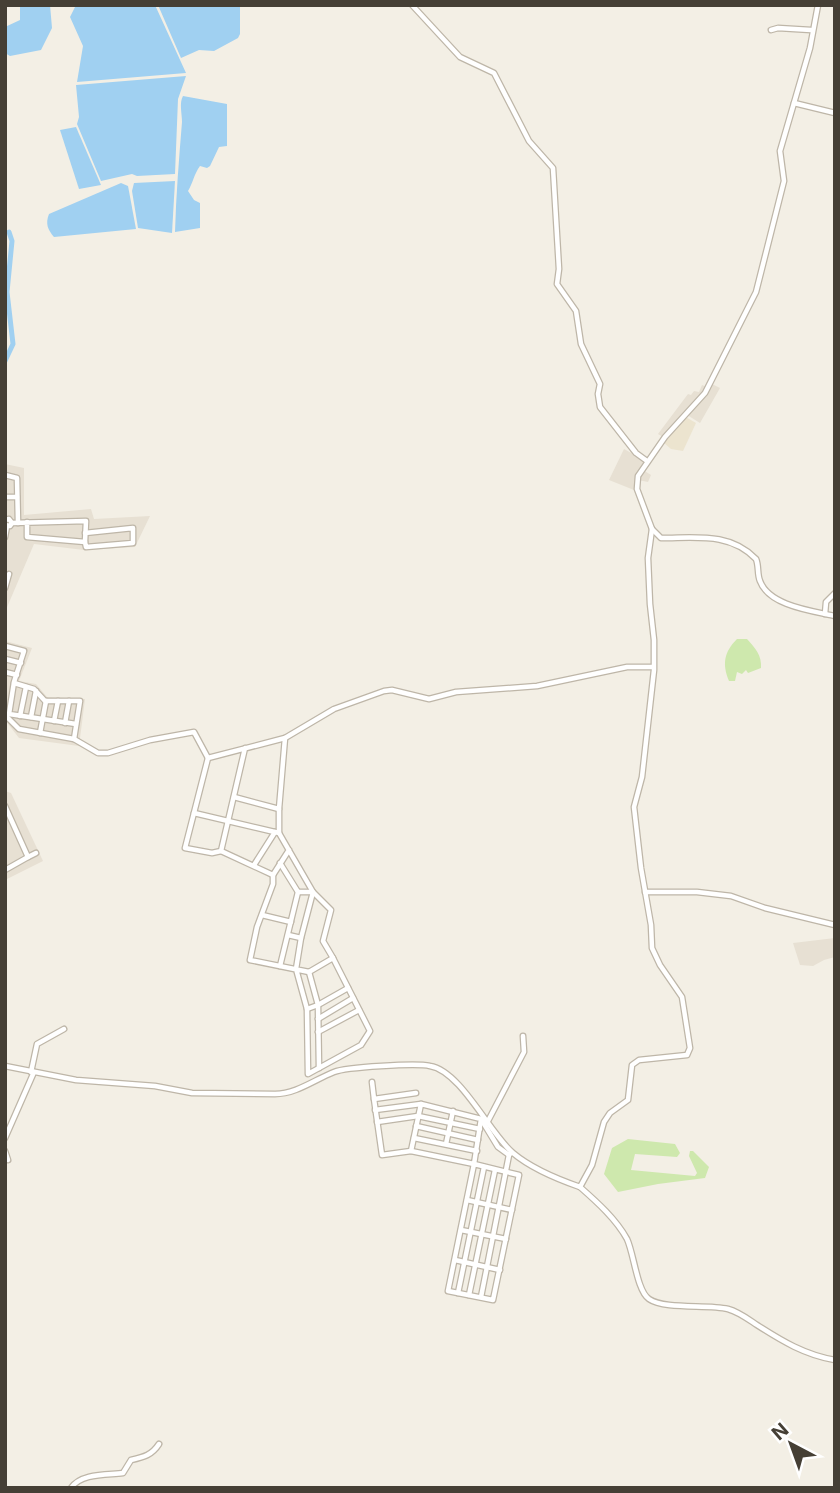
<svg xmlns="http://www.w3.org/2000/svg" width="840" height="1493" viewBox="0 0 840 1493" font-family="Inter,sans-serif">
<rect width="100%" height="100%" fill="#f3efe5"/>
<!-- residential -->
<g fill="#e7e0d3">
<path d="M 710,383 L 720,388 L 700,423 L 684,413 L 663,437 L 658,434 L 688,394 L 691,395 L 694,391 L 699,392 L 702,385 L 707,387 Z"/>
<path d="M 624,449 L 648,462 L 643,470 L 651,475 L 648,482 L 638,480 L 638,488 L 634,490 L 609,480 Z"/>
<path d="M 5,464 L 24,468 L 24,515 L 91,509 L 94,519 L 150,516 L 135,547 L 84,550 L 34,544 L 5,612 Z"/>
<path d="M 5,641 L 32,648 L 19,681 L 36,684 L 47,697 L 85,699 L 79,746 L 19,738 L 5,720 Z"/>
<path d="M 5,791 L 11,793 L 43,861 L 5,880 Z"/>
<path d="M 835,938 L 835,957 L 824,960 L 813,966 L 800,965 L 793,943 Z"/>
</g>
<!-- education -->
<path fill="#ece4cf" d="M 684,416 L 696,423 L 683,451 L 671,449 L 663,442 Z"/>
<!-- green -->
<g fill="#cee8ad">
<path d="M 737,639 L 747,639 C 755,648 762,655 761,668 L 748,673 L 746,670 L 742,674 L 737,672 L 735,681 L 729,681 C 722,664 724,652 737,639 Z"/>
<path d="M 628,1139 L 675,1144 L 680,1153 L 677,1157 L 635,1154 L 631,1170 L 695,1176 L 697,1173 L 689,1156 L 690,1151 L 693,1151 L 709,1167 L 705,1178 L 658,1184 L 618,1192 L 604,1174 L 612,1148 Z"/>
</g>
<!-- water -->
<g fill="#a0d0f1">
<path d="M 20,5 L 50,5 L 52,28 L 41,50 L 10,56 L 5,53 L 5,27 L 20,20 Z"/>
<path d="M 76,5 L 155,5 L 186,73 L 77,82 L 83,46 L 70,17 Z"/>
<path d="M 158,5 L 240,5 L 240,34 L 238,38 L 214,51 L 199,50 L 181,58 Z"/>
<path d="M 186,76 L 178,99 L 175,174 L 137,176 L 132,174 L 101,181 L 77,124 L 79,117 L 76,85 Z"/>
<path d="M 183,96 L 227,104 L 227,146 L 219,147 L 210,166 L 207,168 L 200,166 C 194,174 193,183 188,191 L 194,200 L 200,203 L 200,228 L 175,232 C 176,195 179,159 182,122 C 182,113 179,103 183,96 Z"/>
<path d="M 76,127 L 101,185 L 79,189 L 60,130 Z"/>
<path d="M 175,181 L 172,233 L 138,228 L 132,191 L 134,183 Z"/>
<path d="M 121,183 L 128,186 L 136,229 L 54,237 C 48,230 45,224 49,214 Z"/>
</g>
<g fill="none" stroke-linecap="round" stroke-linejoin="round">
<!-- river -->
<path stroke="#a0d0f1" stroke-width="5" d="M 5,361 L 13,344 L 7,292 L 12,241 L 9,232"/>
<defs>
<g id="minor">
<path d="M 412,5 L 460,57 L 494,73 L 529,141 L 553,168 L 559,269 L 557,284 L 576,311 L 581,344 L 600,384 L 598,394 L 600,407 L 636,453 L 647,461"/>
<path d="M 818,5 L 810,48 L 780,151 L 784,181 L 756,292 L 705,393 L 665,437 L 638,476 L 637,489 L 652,529 L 661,538 C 696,538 730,532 756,559 C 759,566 757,574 760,581 C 769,606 813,611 835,616"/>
<path d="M 771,30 L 778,28 L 811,30"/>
<path d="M 794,103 L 835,113"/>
<path d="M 5,475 L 17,478 L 18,523"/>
<path d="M 5,497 L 17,497"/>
<path d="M 5,520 L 9,519 L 12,523 L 10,526 L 5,525"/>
<path d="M 12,523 L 86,521 L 85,542 L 27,537 L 27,522"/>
<path d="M 652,529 L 648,558 L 650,604 L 654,640 L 654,670 L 642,777 L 634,807 L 641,868 L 651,925 L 652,948 L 660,965 L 682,997 L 690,1048 L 687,1055 L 639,1060 L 632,1065 L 628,1100 L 610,1113 L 604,1122 L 592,1165 L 580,1187 C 597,1202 616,1219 627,1239 C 634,1254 637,1291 649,1299 C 665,1310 707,1304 728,1309 C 739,1312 748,1319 757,1325 C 782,1341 805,1355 835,1360"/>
<path d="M 5,537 L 7,526"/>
<path d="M 85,542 L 86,547 L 133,543 L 133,528 L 85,533"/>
<path d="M 5,588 L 9,574"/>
<path d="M 825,614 L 826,602 L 835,593"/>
<path d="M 5,646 L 24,651 L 14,682 L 9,714 L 76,724"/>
<path d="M 5,659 L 21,663"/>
<path d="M 5,672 L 17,675"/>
<path d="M 14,683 L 34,689 L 45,701 L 80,701 L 74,739"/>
<path d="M 5,715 L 19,729 L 74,739 L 98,753 L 108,753 L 150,740 L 194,732 L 208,758"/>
<path d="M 20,716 L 26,687"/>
<path d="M 31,717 L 36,691"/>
<path d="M 54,721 L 58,701"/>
<path d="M 65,723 L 69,701"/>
<path d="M 40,733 L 46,701"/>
<path d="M 245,748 L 221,851 L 212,853 L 185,848 L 208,758 L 285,738 L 334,709 L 384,691 L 392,690 L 429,699 L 456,692 L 537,686 L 627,667 L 653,667"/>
<path d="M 234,797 L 279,809 L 285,738"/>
<path d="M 5,806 L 28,857 L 36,853"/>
<path d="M 279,809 L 279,833 L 313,892 L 301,938 L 296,969 L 307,1009 L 308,1074 L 361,1045 L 370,1031 L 333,958 L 309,972 L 250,960 L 257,927 L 273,884 L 273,875 L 289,850"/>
<path d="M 194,813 L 279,833"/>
<path d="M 221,851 L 273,875"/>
<path d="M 254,865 L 275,832"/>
<path d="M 5,870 L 28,857"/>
<path d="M 298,892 L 313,892 L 331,910 L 323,941 L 333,958"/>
<path d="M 645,892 L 697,892 L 731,896 L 765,908 L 835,925"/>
<path d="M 262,915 L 291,922"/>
<path d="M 288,935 L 301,938"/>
<path d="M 280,966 L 298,892 L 280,863"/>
<path d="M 309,972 L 318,1005 L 319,1068"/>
<path d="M 307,1009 L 318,1005 L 348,988"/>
<path d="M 318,1019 L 353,998"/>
<path d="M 318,1032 L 359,1010"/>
<path d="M 5,1066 L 76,1080 L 155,1086 L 192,1093 L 275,1094 C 296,1094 314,1080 334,1072 C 346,1067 416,1063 430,1066 C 461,1071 490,1134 513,1153 C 532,1169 557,1179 580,1187"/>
<path d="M 31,1072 L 37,1044 L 64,1029"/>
<path d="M 372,1082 L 374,1099"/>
<path d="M 421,1104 L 481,1119 L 474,1164 L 411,1151 Z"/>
<path d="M 375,1110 L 421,1104"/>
<path d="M 481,1119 L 498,1147 L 509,1155 L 511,1153"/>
<path d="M 488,1121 L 524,1052 L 523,1036"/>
<path d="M 377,1122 L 418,1116 L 480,1129"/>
<path d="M 416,1126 L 478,1140"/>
<path d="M 5,1138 L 34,1072"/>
<path d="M 414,1138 L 477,1151"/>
<path d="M 446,1144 L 453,1111"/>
<path d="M 5,1151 L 8,1160"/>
<path d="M 411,1151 L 382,1155 L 374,1099 L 416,1093"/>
<path d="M 474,1164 L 519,1175 L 493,1300 L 448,1291 Z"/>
<path d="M 467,1200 L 512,1210"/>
<path d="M 461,1230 L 506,1239"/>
<path d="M 455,1260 L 500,1270"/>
<path d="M 458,1293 L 484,1167"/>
<path d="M 469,1295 L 495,1170"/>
<path d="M 481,1297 L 509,1155"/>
<path d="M 71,1488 C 81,1473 107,1475 123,1473 L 131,1460 C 144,1457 152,1455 159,1444"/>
</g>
</defs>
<!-- minor casing -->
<use href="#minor" stroke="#beb6a8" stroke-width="7"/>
<!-- minor -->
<use href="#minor" stroke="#fff" stroke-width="4.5"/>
</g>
<!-- border -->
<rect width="840" height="1493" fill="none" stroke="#453f35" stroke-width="14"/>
<!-- north arrow -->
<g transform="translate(791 1444) rotate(319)" stroke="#ffffff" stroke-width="5" paint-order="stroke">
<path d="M0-5L12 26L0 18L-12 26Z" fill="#453f35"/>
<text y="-10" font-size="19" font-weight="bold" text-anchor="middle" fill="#453f35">N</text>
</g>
</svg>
